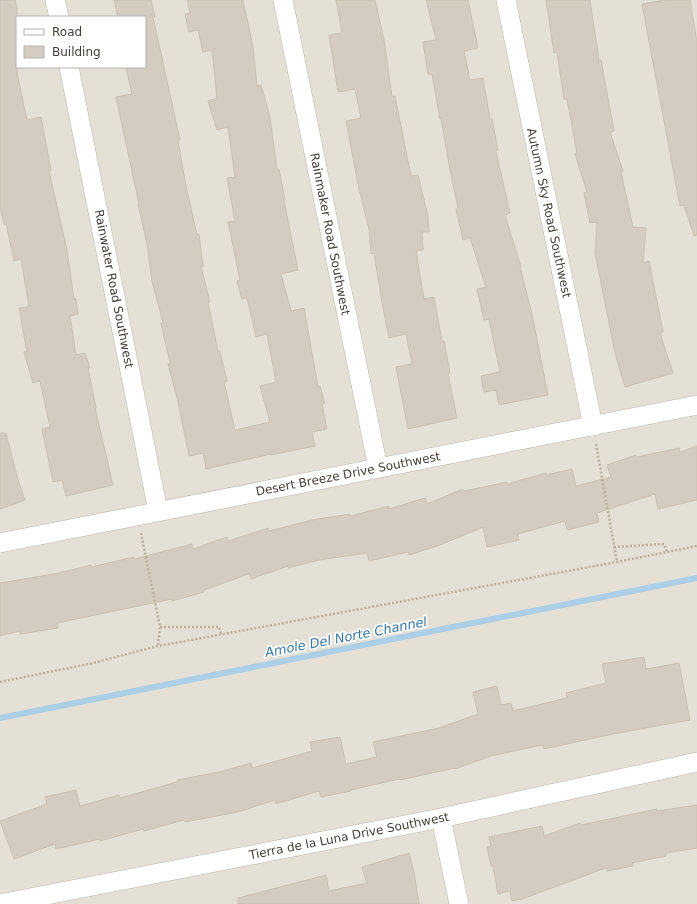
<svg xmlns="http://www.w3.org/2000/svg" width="697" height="904" viewBox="0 0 697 904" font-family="'DejaVu Sans',sans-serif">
<rect width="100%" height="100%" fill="#f1eee7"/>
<!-- residential -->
<path fill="#e4e0d5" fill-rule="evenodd" d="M 0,0 L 697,0 L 697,904 L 0,904 ZM 17,17 L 145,17 L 145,67 L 17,67 Z"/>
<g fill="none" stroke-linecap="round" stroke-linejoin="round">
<!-- stream -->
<path stroke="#aacfe7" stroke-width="6" d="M 0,718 L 697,578"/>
</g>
<!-- building -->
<g fill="#d4ccc0" stroke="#cbc1b2">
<path d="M 0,0 L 15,0 L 17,8 L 17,73 L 27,120 L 41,117 L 51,170 L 49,171 L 67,250 L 74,299 L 76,299 L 78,314 L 70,316 L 76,355 L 85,353 L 90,368 L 88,368 L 96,408 L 95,408 L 113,485 L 66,496 L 62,480 L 53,482 L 42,429 L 50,427 L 40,381 L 33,383 L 24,352 L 27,352 L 19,308 L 29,307 L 21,259 L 14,261 L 6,224 L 4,224 L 0,207 Z"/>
<path d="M 114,0 L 151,0 L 155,17 L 153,17 L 180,140 L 178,141 L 186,186 L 197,235 L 199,234 L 203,266 L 201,267 L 210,302 L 208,302 L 218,351 L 220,351 L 227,381 L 224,382 L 235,430 L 270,422 L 260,386 L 276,382 L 267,334 L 256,337 L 247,298 L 242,299 L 237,281 L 240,280 L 228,222 L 235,221 L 227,178 L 235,177 L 228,127 L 217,130 L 208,101 L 217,98 L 212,50 L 203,52 L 198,30 L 189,32 L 185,14 L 190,13 L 187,0 L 243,0 L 253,47 L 257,86 L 261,85 L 270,117 L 277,169 L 279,169 L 285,200 L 284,201 L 298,270 L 281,274 L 291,311 L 304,308 L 318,387 L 320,386 L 325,403 L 322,404 L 327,429 L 312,432 L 315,446 L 271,455 L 271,454 L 206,469 L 203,453 L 189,456 L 178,402 L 168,364 L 170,363 L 161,323 L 163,323 L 152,281 L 147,244 L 138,204 L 139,204 L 116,97 L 132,94 L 126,67 L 145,67 L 145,17 L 118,17 Z"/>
<path d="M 336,0 L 375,0 L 384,40 L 392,97 L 395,96 L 411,176 L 418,175 L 428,216 L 429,232 L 422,232 L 423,250 L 416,250 L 424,299 L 434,297 L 442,341 L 444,341 L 450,373 L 448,374 L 457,418 L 408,429 L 396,367 L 412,364 L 406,334 L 389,338 L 381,297 L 374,253 L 371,254 L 369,229 L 359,189 L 346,121 L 361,118 L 355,89 L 338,92 L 329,35 L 342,33 Z"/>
<path d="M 426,0 L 468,0 L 478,48 L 464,51 L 470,80 L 483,78 L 490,119 L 492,119 L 498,150 L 496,151 L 510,213 L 505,215 L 521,267 L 520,267 L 532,314 L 548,395 L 499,405 L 496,390 L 484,392 L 481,376 L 500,372 L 489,319 L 484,320 L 477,289 L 486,287 L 470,238 L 463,240 L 456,209 L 458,208 L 450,170 L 441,118 L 440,119 L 432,74 L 428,74 L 423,42 L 436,40 Z"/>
<path d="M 546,0 L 590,0 L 599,60 L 601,60 L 614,131 L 610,132 L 623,171 L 621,172 L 633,227 L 646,228 L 643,263 L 649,261 L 663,332 L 660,333 L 673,373 L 625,387 L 615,353 L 595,253 L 597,222 L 590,223 L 584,193 L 587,192 L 575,154 L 577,153 L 567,99 L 564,99 L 557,52 L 554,53 Z"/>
<path d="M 665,0 L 690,0 L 697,42 L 697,235 L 694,236 L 684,205 L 680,206 L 642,4 Z"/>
<path d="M 0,433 L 6,433 L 18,480 L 25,500 L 0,509 Z"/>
<path d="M 697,446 L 697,500 L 658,509 L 655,494 L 597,513 L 599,522 L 567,530 L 565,521 L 518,534 L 519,540 L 487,547 L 483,527 L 440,545 L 409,555 L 408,552 L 369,561 L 367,553 L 319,560 L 288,568 L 288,566 L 251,579 L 249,574 L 204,590 L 204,592 L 172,601 L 172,599 L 57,623 L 58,628 L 20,634 L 20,631 L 0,636 L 0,583 L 59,573 L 91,565 L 91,567 L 134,557 L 135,559 L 192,544 L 193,549 L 227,537 L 228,541 L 268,528 L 269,531 L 312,520 L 350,514 L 350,516 L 389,506 L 389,509 L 425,498 L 427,504 L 463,489 L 464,491 L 507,482 L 507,484 L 546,473 L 546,475 L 572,469 L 576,486 L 611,477 L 607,465 L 636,455 L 637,457 L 679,448 L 680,452 Z"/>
<path d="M 644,657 L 646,669 L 679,663 L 690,720 L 613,734 L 544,749 L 542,745 L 491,756 L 455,769 L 455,768 L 400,780 L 399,779 L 351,790 L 351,791 L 321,797 L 319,791 L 276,804 L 275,800 L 238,812 L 185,822 L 184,820 L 144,831 L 143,829 L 100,841 L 100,839 L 56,849 L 55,844 L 14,859 L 0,821 L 47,804 L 45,797 L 76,790 L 80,806 L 119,795 L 120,798 L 177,782 L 177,780 L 219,772 L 251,763 L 252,768 L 312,751 L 310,742 L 340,737 L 346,764 L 377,757 L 373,742 L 439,728 L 478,714 L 473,692 L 497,686 L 501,705 L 511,703 L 513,711 L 567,698 L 566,693 L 606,683 L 602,664 Z"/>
<path d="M 697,805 L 697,848 L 666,853 L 666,856 L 632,863 L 633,866 L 607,871 L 606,868 L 522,899 L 512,901 L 510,891 L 498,894 L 493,866 L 491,866 L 487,847 L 491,846 L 489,837 L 542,826 L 544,836 L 580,823 L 581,825 L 657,809 L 657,811 Z"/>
<path d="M 409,853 L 414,872 L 419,904 L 238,904 L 238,898 L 326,875 L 329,891 L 367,883 L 362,867 Z"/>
</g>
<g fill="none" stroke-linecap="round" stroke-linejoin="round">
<defs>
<g id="street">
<path d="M 55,0 L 59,17"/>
<path d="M 283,0 L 378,468"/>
<path d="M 506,0 L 593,426"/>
<path d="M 69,67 L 158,511"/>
<path d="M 0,543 L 697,405"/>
<path d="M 441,818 L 459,904"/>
<path d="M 0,904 L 441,818 L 697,762"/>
</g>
</defs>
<!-- street casing -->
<use href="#street" stroke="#bbb5aa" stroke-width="20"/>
<!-- path -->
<g stroke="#bcb09d" stroke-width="2.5" stroke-dasharray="2 2" stroke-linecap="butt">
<path d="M 596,444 L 617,562"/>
<path d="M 141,533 L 160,627 L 158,646"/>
<path d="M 614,547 L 664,544 L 667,552"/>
<path d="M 160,627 L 219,627 L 221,634"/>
<path d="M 0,682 L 89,664 L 158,646 L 617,562 L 697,546"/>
</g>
<!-- street -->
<use href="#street" stroke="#fff" stroke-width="19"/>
</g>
<g text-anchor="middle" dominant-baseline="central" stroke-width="3.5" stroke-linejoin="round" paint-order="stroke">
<!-- street labels -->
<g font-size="12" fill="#433e37" stroke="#fff">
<text transform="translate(549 213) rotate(78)">Autumn Sky Road Southwest</text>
<text transform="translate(330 234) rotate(79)">Rainmaker Road Southwest</text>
<text transform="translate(114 289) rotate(79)">Rainwater Road Southwest</text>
<text transform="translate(348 474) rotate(-11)">Desert Breeze Drive Southwest</text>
<text transform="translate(349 836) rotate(-11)">Tierra de la Luna Drive Southwest</text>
</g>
<!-- water labels -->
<g font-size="13" font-style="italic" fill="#3c79a2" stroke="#fff">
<text transform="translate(346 637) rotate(-11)">Amole Del Norte Channel</text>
</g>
</g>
<!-- legend -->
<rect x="16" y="16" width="130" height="52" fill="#ffffff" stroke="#b4b2af"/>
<rect x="24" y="29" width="20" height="6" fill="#ffffff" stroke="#b4b2af"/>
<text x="52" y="36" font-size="12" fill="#433e37">Road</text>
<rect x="24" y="46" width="20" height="12" fill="#d4ccc0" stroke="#b4b2af"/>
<text x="52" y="56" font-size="12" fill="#433e37">Building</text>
</svg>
